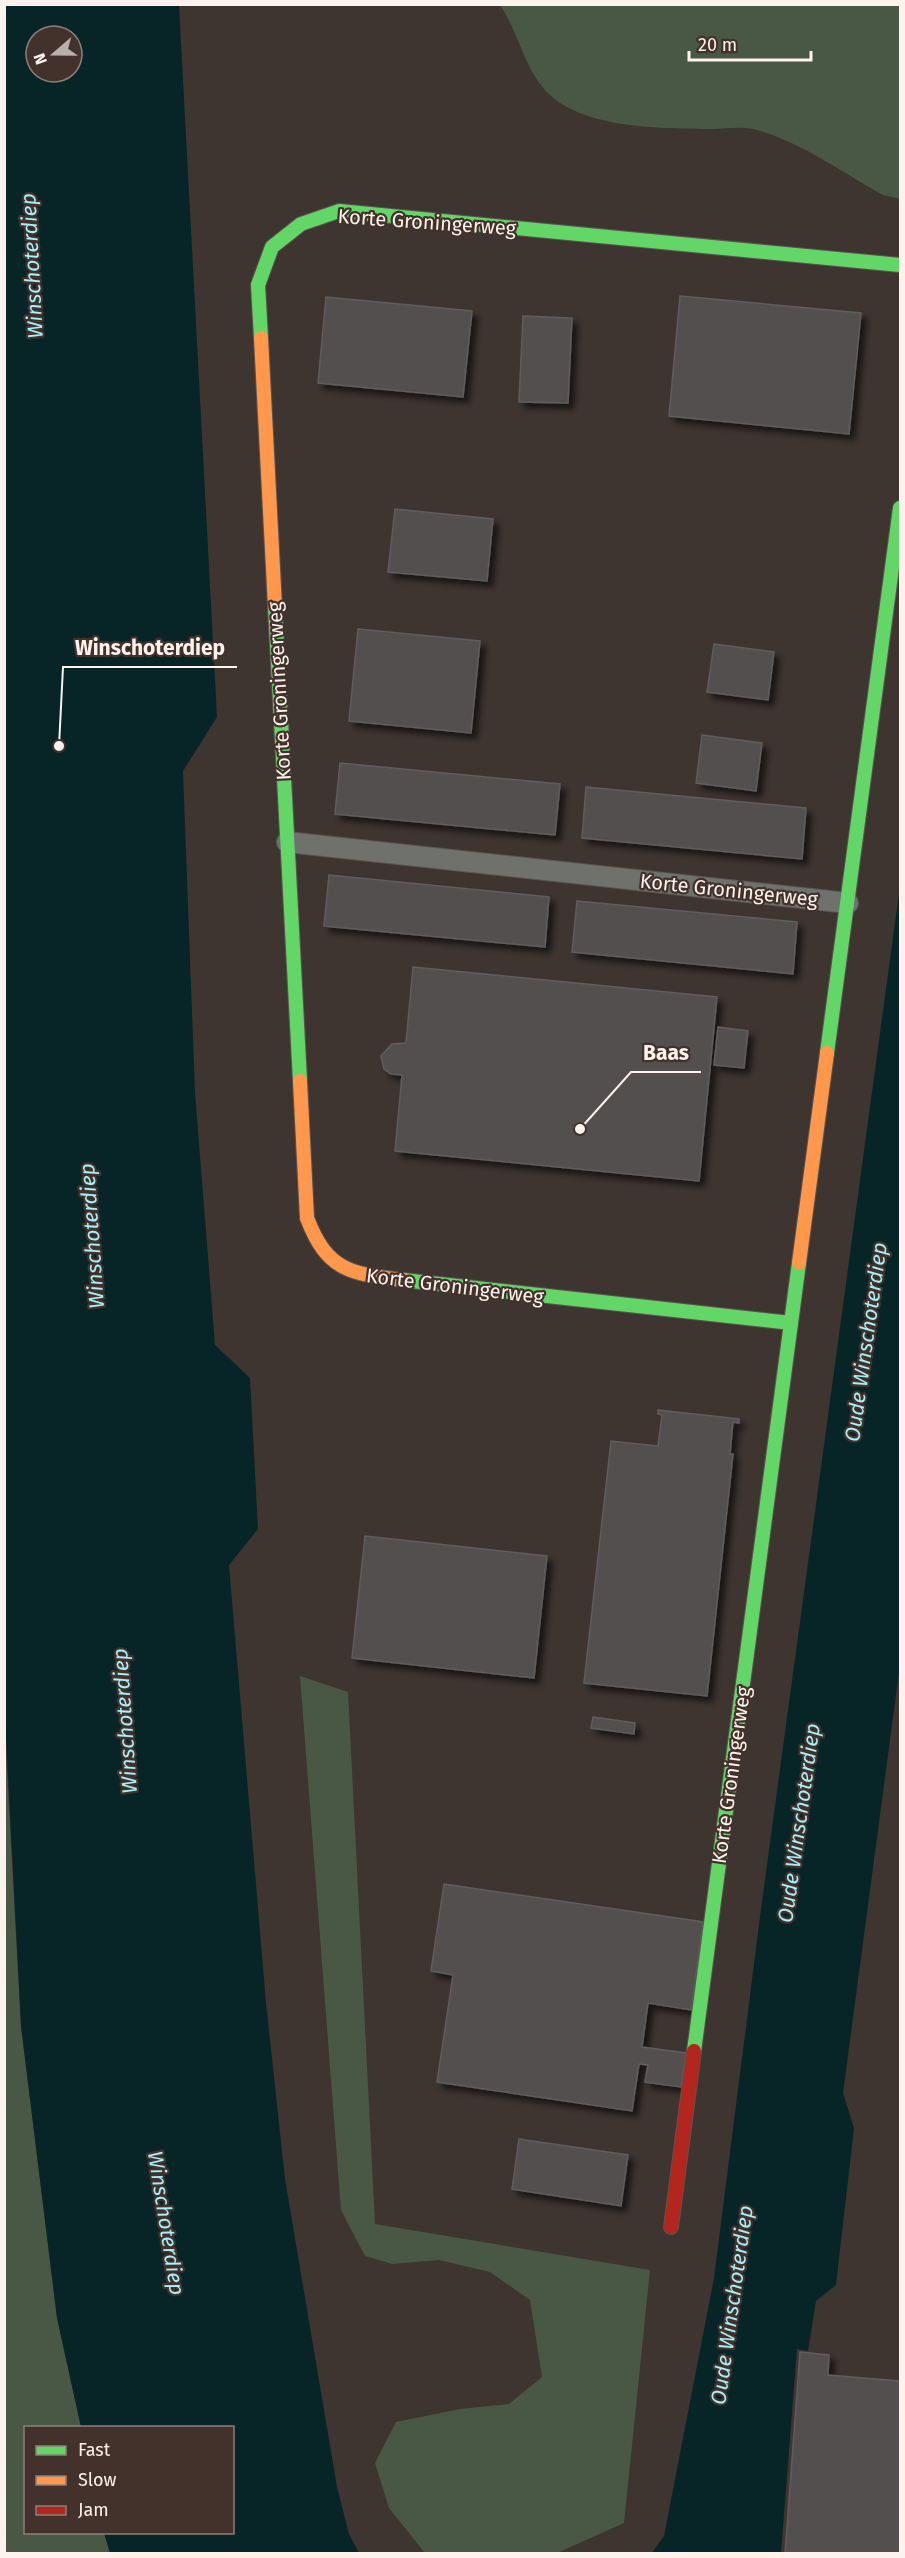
<svg xmlns="http://www.w3.org/2000/svg" width="905" height="2558" viewBox="0 0 905 2558" font-family="'Fira Sans',sans-serif">
<defs>
<filter id="shadow"><feDropShadow dx="5.5" dy="5.5" stdDeviation="3" flood-color="#0009"/></filter>
</defs>
<rect width="100%" height="100%" fill="#3e3531"/>
<!-- green -->
<g fill="#495845">
<path d="M 500,5 L 900,5 L 900,199 L 883,195 C 844,173 796,139 753,129 C 739,126 722,129 708,129 C 658,128 579,129 544,89 C 523,64 518,31 500,5 Z"/>
<path d="M 300,1676 L 348,1692 L 375,2224 L 650,2270 L 624,2523 L 557,2553 L 425,2553 L 389,2508 L 375,2463 L 396,2422 L 460,2409 L 509,2404 L 542,2377 L 530,2300 L 490,2272 L 439,2260 L 392,2264 L 365,2256 L 341,2210 Z"/>
<path d="M 4,1717 L 21,2026 L 57,2318 L 81,2427 L 26,2428 L 26,2532 L 104,2533 L 110,2553 L 5,2553 Z"/>
</g>
<!-- water -->
<g fill="#072527" fill-rule="evenodd">
<path d="M 4,5 L 179,5 L 217,717 L 183,771 L 195,1093 L 215,1345 L 250,1378 L 258,1529 L 229,1565 L 266,2003 L 285,2179 L 337,2487 L 349,2534 L 359,2553 L 110,2553 L 104,2533 L 232,2532 L 232,2428 L 81,2427 L 57,2318 L 21,2026 L 5,1717 ZM 36,36 L 72,36 L 72,72 L 36,72 Z"/>
<path d="M 900,886 L 900,1665 L 843,2093 L 854,2128 L 836,2285 L 816,2301 L 808,2351 L 797,2349 L 781,2553 L 652,2553 L 664,2536 L 714,2278 L 761,1909 Z"/>
</g>
<!-- building -->
<g fill="#534f50" stroke="#605c5e" stroke-width="1.5" filter="url(#shadow)">
<path d="M 680,296 L 861,313 L 849,434 L 669,416 Z"/>
<path d="M 326,297 L 472,311 L 463,397 L 318,383 Z"/>
<path d="M 523,316 L 572,318 L 568,403 L 519,402 Z"/>
<path d="M 395,509 L 493,519 L 487,581 L 388,572 Z"/>
<path d="M 358,629 L 480,641 L 471,733 L 349,721 Z"/>
<path d="M 714,644 L 774,652 L 768,700 L 707,692 Z"/>
<path d="M 702,735 L 762,743 L 756,791 L 696,783 Z"/>
<path d="M 340,763 L 560,784 L 555,835 L 335,814 Z"/>
<path d="M 586,787 L 806,808 L 802,859 L 582,838 Z"/>
<path d="M 329,875 L 549,897 L 545,947 L 324,926 Z"/>
<path d="M 577,901 L 797,922 L 793,974 L 572,952 Z"/>
<path d="M 413,967 L 717,997 L 699,1181 L 395,1151 L 402,1075 L 391,1074 L 384,1069 L 381,1056 L 392,1044 L 406,1043 Z"/>
<path d="M 718,1027 L 748,1031 L 744,1068 L 714,1065 Z"/>
<path d="M 658,1410 L 739,1419 L 739,1423 L 733,1422 L 730,1454 L 733,1454 L 707,1696 L 584,1683 L 611,1441 L 658,1446 L 662,1415 L 658,1414 Z"/>
<path d="M 365,1536 L 547,1556 L 534,1678 L 352,1658 Z"/>
<path d="M 593,1717 L 635,1723 L 634,1734 L 591,1728 Z"/>
<path d="M 444,1884 L 703,1922 L 691,2010 L 648,2003 L 642,2047 L 686,2053 L 681,2087 L 645,2082 L 648,2065 L 639,2064 L 632,2111 L 437,2082 L 453,1975 L 431,1971 Z"/>
<path d="M 519,2139 L 628,2155 L 621,2206 L 512,2189 Z"/>
<path d="M 800,2352 L 829,2355 L 828,2375 L 900,2381 L 900,2554 L 785,2554 Z"/>
</g>
<g fill="none" stroke-linecap="round" stroke-linejoin="round">
<defs>
<path id="lane" d="M 287,842 L 848,903"/>
<g id="fast">
<path d="M 261,338 L 258,285 L 272,247 L 301,224 L 339,211 L 900,265"/>
<path d="M 275,607 L 300,1081"/>
<path d="M 827,1053 L 900,508"/>
<path d="M 403,1280 L 791,1323"/>
<path d="M 694,2051 L 799,1263"/>
</g>
<g id="slow">
<path d="M 261,338 L 275,607"/>
<path d="M 300,1081 L 307,1218 C 327,1271 351,1274 403,1280"/>
<path d="M 799,1263 L 827,1053"/>
</g>
<path id="jam" d="M 671,2227 L 694,2051"/>
</defs>
<!-- lane casing -->
<use href="#lane" stroke="#5c5450" stroke-width="22"/>
<!-- fast casing -->
<use href="#fast" stroke="#5c5450" stroke-width="16"/>
<!-- slow casing -->
<use href="#slow" stroke="#5c5450" stroke-width="16"/>
<!-- jam casing -->
<use href="#jam" stroke="#5c5450" stroke-width="16"/>
<!-- lane -->
<use href="#lane" stroke="#6e716c" stroke-width="20"/>
<!-- fast -->
<use href="#fast" stroke="#63d668" stroke-width="14"/>
<!-- slow -->
<use href="#slow" stroke="#ff974d" stroke-width="14"/>
<!-- jam -->
<use href="#jam" stroke="#b3261e" stroke-width="14"/>
</g>
<g text-anchor="middle" dominant-baseline="central" stroke-width="4.5" stroke-linejoin="round" paint-order="stroke">
<!-- street labels -->
<g font-size="20" fill="#fdf2ed" stroke="#43322c">
<text transform="translate(427 222) rotate(4)">Korte Groningerweg</text>
<text transform="translate(279 691) rotate(-93)">Korte Groningerweg</text>
<text transform="translate(729 890) rotate(6)">Korte Groningerweg</text>
<text transform="translate(455 1286) rotate(7)">Korte Groningerweg</text>
<text transform="translate(731 1775) rotate(-82)">Korte Groningerweg</text>
</g>
<!-- water labels -->
<g font-size="21" font-style="italic" fill="#a6f1fa" stroke="#43322c">
<text transform="translate(32 266) rotate(-93)">Winschoterdiep</text>
<text transform="translate(92 1236) rotate(-94)">Winschoterdiep</text>
<text transform="translate(866 1342) rotate(-82)">Oude Winschoterdiep</text>
<text transform="translate(125 1721) rotate(-94)">Winschoterdiep</text>
<text transform="translate(799 1823) rotate(-82)">Oude Winschoterdiep</text>
<text transform="translate(166 2223) rotate(81)">Winschoterdiep</text>
<text transform="translate(732 2305) rotate(-82)">Oude Winschoterdiep</text>
</g>
</g>
<!-- callouts -->
<path fill="none" stroke="#fdf2ed" stroke-width="2" d="M59 746L63 667H237M580 1129L631 1072H701"/>
<g fill="#fdf2ed" stroke="#43322c" stroke-width="2">
<circle cx="59" cy="746" r="6"/>
<circle cx="580" cy="1129" r="6"/>
</g>
<g font-size="21" text-anchor="middle" font-weight="bold" fill="#fdf2ed" stroke="#43322c" stroke-width="4.5" stroke-linejoin="round" paint-order="stroke">
<text x="150" y="655">Winschoterdiep</text>
<text x="666" y="1060">Baas</text>
</g>
<!-- border -->
<rect width="905" height="2558" fill="none" stroke="#fdf2ed" stroke-width="12"/>
<!-- legend -->
<rect x="24" y="2426" width="210" height="108" fill="#43322c" stroke="#8d7f79" stroke-width="1.5"/>
<rect x="36" y="2446" width="30" height="9" fill="#63d668" stroke="#8d7f79" stroke-width="1.5"/>
<text x="78" y="2456" font-size="18" fill="#fdf2ed">Fast</text>
<rect x="36" y="2476" width="30" height="9" fill="#ff974d" stroke="#8d7f79" stroke-width="1.5"/>
<text x="78" y="2486" font-size="18" fill="#fdf2ed">Slow</text>
<rect x="36" y="2506" width="30" height="9" fill="#b3261e" stroke="#8d7f79" stroke-width="1.5"/>
<text x="78" y="2516" font-size="18" fill="#fdf2ed">Jam</text>
<!-- north arrow -->
<g transform="translate(54 54) rotate(250)"><circle r="28" fill="#43322c" stroke="#8d7f79" stroke-width="1.5"/>
<path d="M0-4.5L10 22L0 15L-10 22Z" fill="#bab0ab"/>
<text y="-9" font-size="16" font-weight="bold" text-anchor="middle" fill="#fdf2ed">N</text>
</g>
<!-- scale -->
<path d="M689 51v9h122v-9" fill="none" stroke="#fdf2ed" stroke-width="3"/>
<text x="698" y="51" font-size="18" fill="#fdf2ed" stroke="#43322c" stroke-width="4.5" paint-order="stroke">20 m</text>
</svg>
